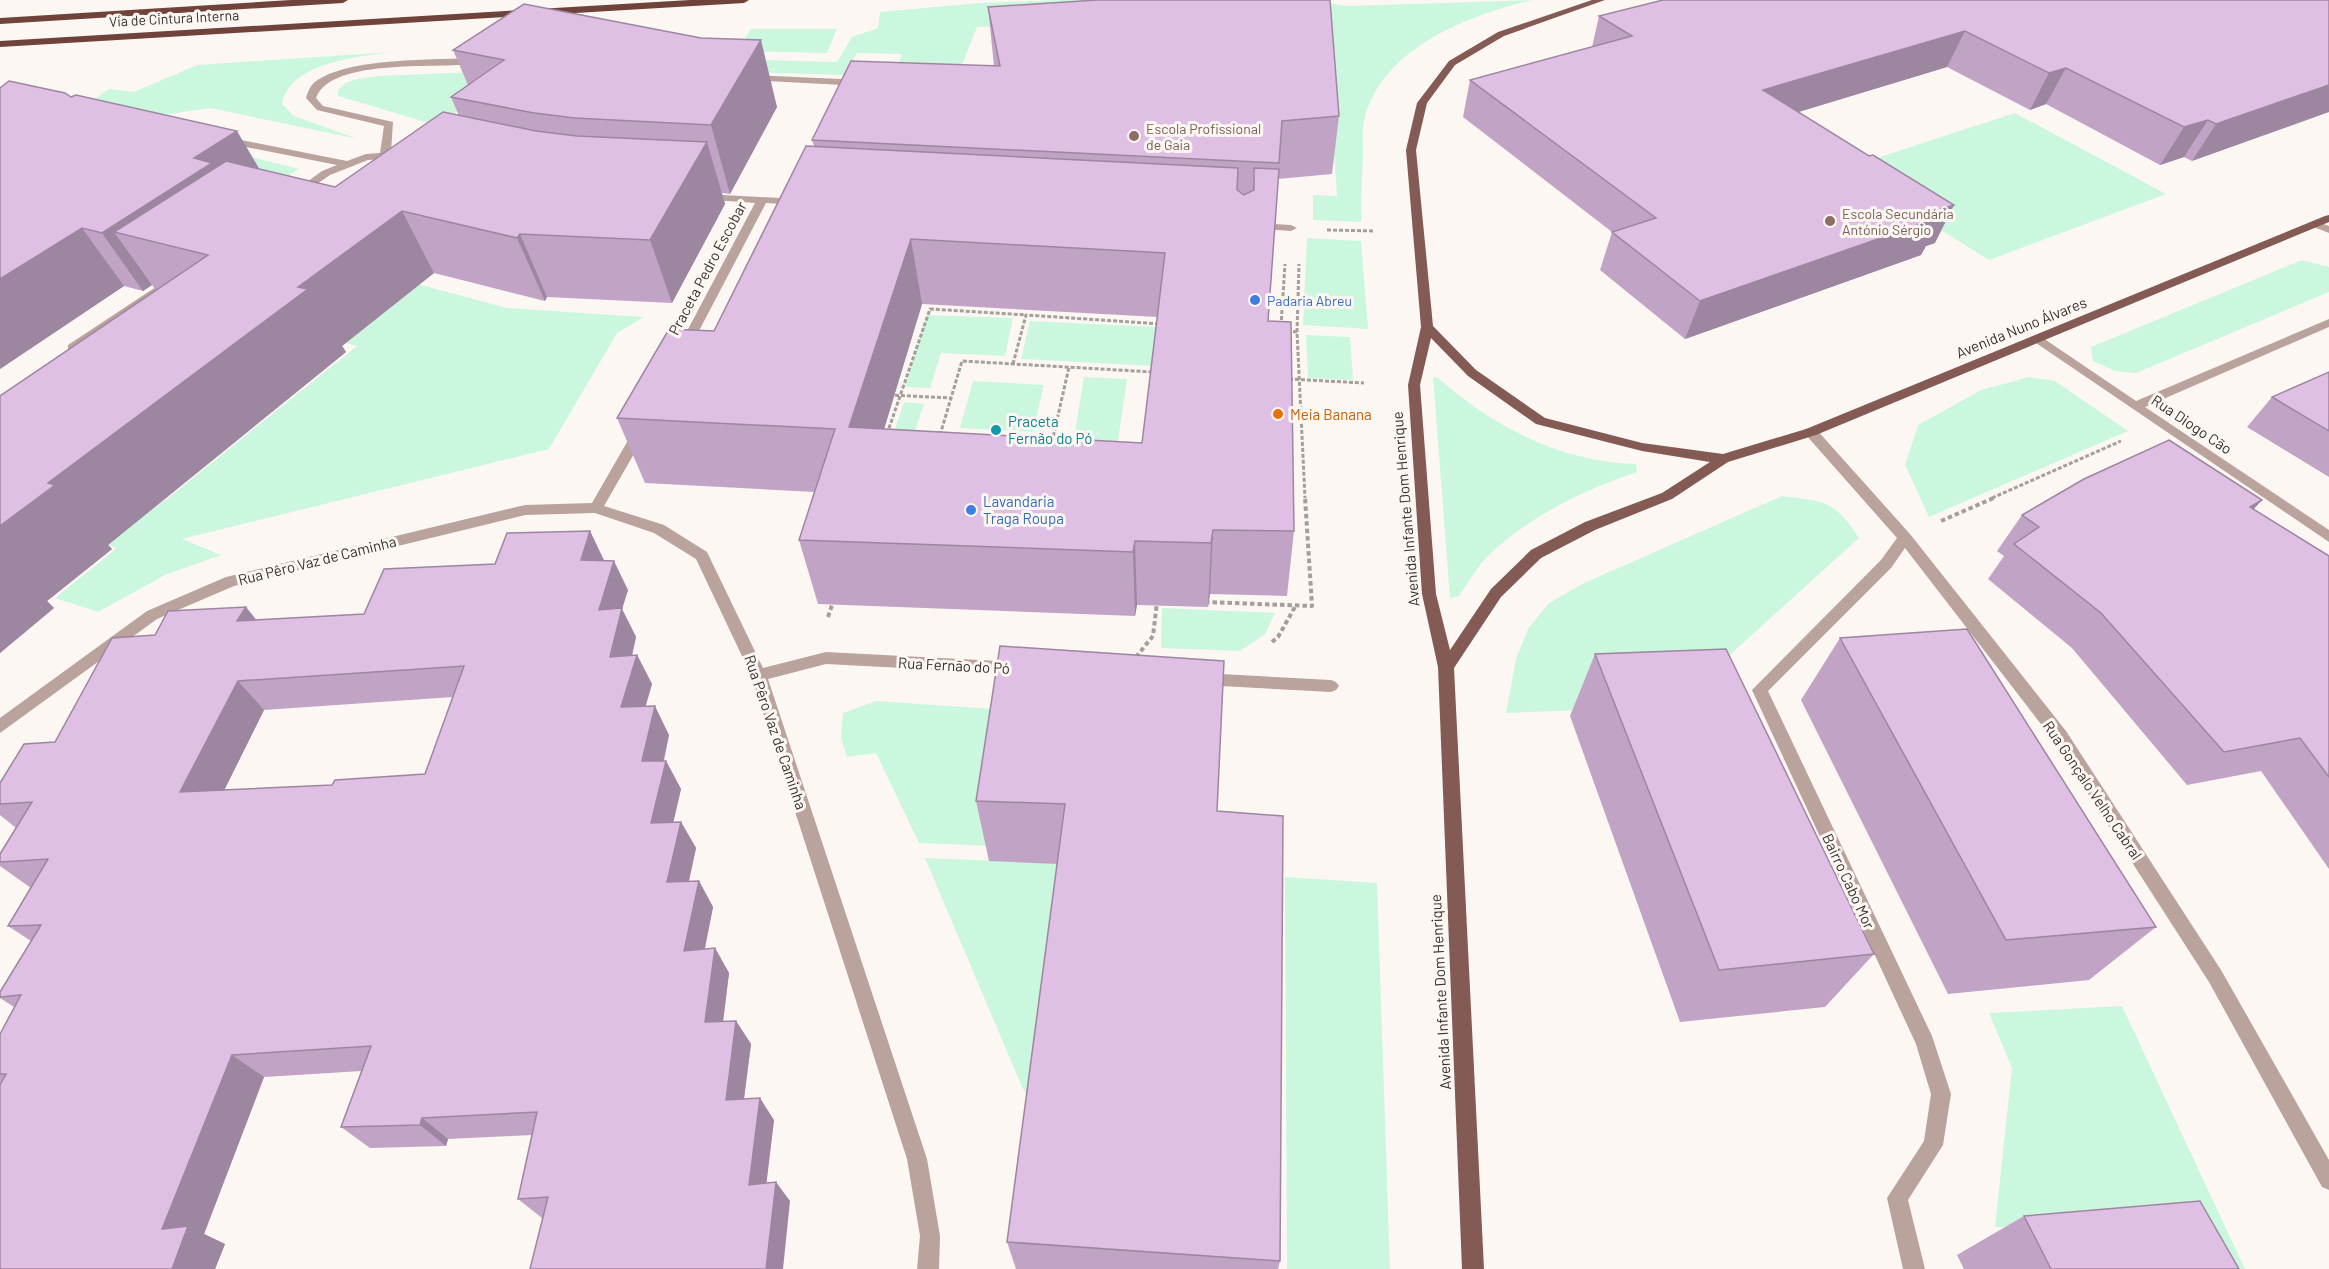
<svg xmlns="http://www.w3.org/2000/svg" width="2329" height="1269" viewBox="0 0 2329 1269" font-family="Barlow,sans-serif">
<rect width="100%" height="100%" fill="#fdf7f3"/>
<!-- green -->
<g fill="#cbf7de">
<path d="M 1061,0 L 1308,0 L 1347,6 L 1532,0 C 1467,16 1381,48 1364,121 C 1362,131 1363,143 1363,153 C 1362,176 1361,199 1361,222 L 1313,220 L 1313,195 L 1337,196 L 1327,45 L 1222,21 L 977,27 L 951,93 L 890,90 L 902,54 L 857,53 L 845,75 L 747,72 L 729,59 L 837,62 L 852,37 L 878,28 L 880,12 L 979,3 Z"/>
<path d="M 751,29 L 837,29 L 827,53 L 737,51 Z"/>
<path d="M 392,52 C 358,57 290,62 282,104 L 294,116 L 358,139 L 210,108 L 47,133 L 109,89 L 134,92 L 197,65 Z"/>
<path d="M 499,71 L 474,98 L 439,126 L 338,96 L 338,90 L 346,83 L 357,79 L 377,76 Z"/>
<path d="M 2015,113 L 2166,194 L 1989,260 L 1843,169 Z"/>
<path d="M 247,156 L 299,169 L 274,185 L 221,172 Z"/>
<path d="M 1307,238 L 1361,241 L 1368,329 L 1303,325 Z"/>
<path d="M 2302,260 L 2329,267 L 2329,292 L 2136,373 L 2115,371 L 2093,361 L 2091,347 Z"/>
<path d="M 406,281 L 507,308 L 644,317 L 617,333 L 549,449 L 182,539 L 221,555 L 165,575 L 98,612 L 55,598 L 117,548 L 104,544 L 168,498 L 357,346 L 335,340 Z"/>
<path d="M 927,315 L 1013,318 L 1005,356 L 941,353 L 930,388 L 905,387 Z"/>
<path d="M 1030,321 L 1158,327 L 1153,366 L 1021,359 Z"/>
<path d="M 1306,335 L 1350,337 L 1353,380 L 1308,378 Z"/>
<path d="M 1084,377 L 1127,379 L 1109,503 L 875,490 L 904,402 L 924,404 L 906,457 L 1069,468 Z"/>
<path d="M 1433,377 L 1438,378 C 1494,427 1560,462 1636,464 L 1637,472 C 1584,490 1534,514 1492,552 C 1479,563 1469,582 1459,596 L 1450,598 Z"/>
<path d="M 2029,377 L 2055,381 L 2128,431 L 1929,517 L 1905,465 L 1918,425 L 1981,390 Z"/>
<path d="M 973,381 L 1044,385 L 1033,432 L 960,428 Z"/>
<path d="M 1782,496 C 1826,502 1833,499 1859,538 L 1722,662 L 1694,706 L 1506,713 L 1516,659 L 1528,629 L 1548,604 L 1582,584 Z"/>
<path d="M 1162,608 L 1275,613 L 1265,634 L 1240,651 L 1161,648 Z"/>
<path d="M 876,701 L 1010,710 L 991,846 L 919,843 L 876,753 L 847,757 L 841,738 L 843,713 Z"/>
<path d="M 925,858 L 1072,864 L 1040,1116 L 1022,1087 Z"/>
<path d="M 1285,877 L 1377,883 L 1390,1269 L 1287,1269 Z"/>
<path d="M 2122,1006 L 2245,1269 L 2153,1269 L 2128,1227 L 1995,1227 L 2012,1068 L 1989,1013 Z"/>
</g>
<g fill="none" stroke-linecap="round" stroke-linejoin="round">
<!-- path-far1 -->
<g stroke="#a59f9b" stroke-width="3" stroke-dasharray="4 2" stroke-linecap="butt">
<path d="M 1327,230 L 1375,231"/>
<path d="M 1281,326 L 1285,264"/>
<path d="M 1287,331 L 1297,332 L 1305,498"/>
<path d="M 1297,332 L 1299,264"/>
<path d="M 1013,364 L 1026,315 L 1161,324"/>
<path d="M 1289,379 L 1364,383"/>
<path d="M 889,395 L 951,398"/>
<path d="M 887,434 L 930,309 L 1026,315"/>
<path d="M 940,435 L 962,361 L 1153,372"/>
<path d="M 1052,442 L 1069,367"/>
<path d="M 1992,498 L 2121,441"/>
</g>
<!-- path -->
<g stroke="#a59f9b" stroke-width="4" stroke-dasharray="4.5 3" stroke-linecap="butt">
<path d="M 1941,521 L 1996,497"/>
<path d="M 1205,602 L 1312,606 L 1305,497"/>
<path d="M 828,617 L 833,602"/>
<path d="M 1272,642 L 1278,637 L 1296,605"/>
<path d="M 1136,657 L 1153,636 L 1157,602"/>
</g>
<!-- minor -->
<g fill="#baa29d" fill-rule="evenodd">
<path d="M 477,58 L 480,59 L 480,63 C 443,70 332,56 316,98 L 323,106 L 393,122 L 391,152 L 398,152 L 403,155 L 398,158 L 368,160 L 330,175 L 301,195 L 293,195 L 292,193 L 322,171 L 337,165 L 226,143 L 221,140 L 226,137 L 347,161 L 366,154 L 380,153 L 384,126 L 317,110 L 306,98 C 308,92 310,86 315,82 C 348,57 435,60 477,58 Z"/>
<path d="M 751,75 L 862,80 L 867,83 L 862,86 L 748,80 L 746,78 Z"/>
<path d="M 704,194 L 799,199 L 804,202 L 799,205 L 766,203 L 690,348 L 684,352 L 678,348 L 755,203 L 700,199 L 700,195 Z"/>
<path d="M 2315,221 L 2329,226 L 2329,233 L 2311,226 L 2311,222 Z"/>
<path d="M 1255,223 L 1291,225 L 1297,228 L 1291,231 L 1251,228 L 1249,226 Z"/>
<path d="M 171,277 L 177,280 L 175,282 L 76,351 L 68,351 L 68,345 Z"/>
<path d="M 2329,319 L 2329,327 L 2145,407 L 2329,530 L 2329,542 L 2030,339 L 2032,336 L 2040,336 L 2136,401 Z"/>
<path d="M 1811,428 L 1816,429 L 1910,534 L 2066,731 L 2221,970 L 2329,1160 L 2329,1190 L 2322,1187 L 2209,982 L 2054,741 L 1905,548 L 1891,568 L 1768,691 L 1932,1036 L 1951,1094 L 1943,1145 L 1908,1200 L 1925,1269 L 1903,1269 L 1887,1198 L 1924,1141 L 1931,1094 L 1916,1044 L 1752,690 L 1881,560 L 1897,538 L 1806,435 L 1804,432 L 1806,429 Z"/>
<path d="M 639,429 L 646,433 L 604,506 L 664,525 L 707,552 L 763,668 L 826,652 L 1017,662 L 1022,664 L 1025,668 L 1022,672 L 1017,674 L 826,664 L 768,679 L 927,1159 L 940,1236 L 939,1269 L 917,1269 L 920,1236 L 907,1159 L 751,675 L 696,559 L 654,533 L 595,513 L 525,515 L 234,586 L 157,619 L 0,733 L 0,718 L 147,611 L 226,577 L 525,505 L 592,503 L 634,430 Z"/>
<path d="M 1202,673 L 1331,680 L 1336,682 L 1339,686 L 1336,690 L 1331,692 L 1202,685 L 1197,683 L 1194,679 L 1197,675 Z"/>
</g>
<!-- major -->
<path fill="#835b54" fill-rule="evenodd" d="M 1592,0 L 1605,0 L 1504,36 L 1455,65 L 1427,103 L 1416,150 L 1433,326 L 1476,370 L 1545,418 L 1642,443 L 1723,454 L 1806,429 L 2325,216 L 2329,215 L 2329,222 L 1816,435 L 1728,462 L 1672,499 L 1595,530 L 1541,558 L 1501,597 L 1454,668 L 1484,1269 L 1462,1269 L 1438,667 L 1422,594 L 1408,385 L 1421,327 L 1406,150 L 1417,103 L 1449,61 L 1498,32 ZM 1431,338 L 1468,376 L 1536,424 L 1642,451 L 1710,462 L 1662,493 L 1585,522 L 1531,550 L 1491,589 L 1450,650 L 1436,594 L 1420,385 Z"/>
<!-- highway -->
<g fill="#6f423a" fill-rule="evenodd">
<path d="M 291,0 L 348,0 L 343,3 L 0,24 L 0,18 Z"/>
<path d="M 690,0 L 749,0 L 744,3 L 0,47 L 0,41 Z"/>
</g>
</g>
<!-- wall -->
<g fill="#c1a4c5" fill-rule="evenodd">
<path d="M 2329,0 L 2192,161 L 2184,157 L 2160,165 L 2046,104 L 2030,110 L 1947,67 L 1798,112 L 1935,243 L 1926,246 L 1921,255 L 1685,339 L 1600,270 L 1612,232 L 1463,117 L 1470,80 L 1592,47 L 1599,16 Z"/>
<path d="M 988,7 L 1339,116 L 1332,174 L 1278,179 L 1268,321 L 1294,531 L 1287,596 L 1210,594 L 1208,607 L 1137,605 L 1135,616 L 818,604 L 799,540 L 814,492 L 645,483 L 617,418 L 714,331 L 814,146 L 812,140 L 994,66 ZM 922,304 L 1157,317 L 1142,443 L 884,429 Z"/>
<path d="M 453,50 L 777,107 L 730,194 L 722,193 L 725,204 L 672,303 L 547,297 L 545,301 L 434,273 L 342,346 L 346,352 L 108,545 L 112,549 L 47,601 L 54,608 L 0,653 L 0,396 L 156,290 L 152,285 L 143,291 L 124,286 L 0,369 L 71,97 L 259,169 L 335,187 L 459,116 L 451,97 L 468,85 Z"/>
<path d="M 2329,372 L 2329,477 L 2247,427 L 2272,397 Z"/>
<path d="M 2262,500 L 2253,509 L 2329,556 L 2329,869 L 2261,771 L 2187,785 L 2072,648 L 1988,579 L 2004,556 L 1997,551 L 2022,515 Z"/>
<path d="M 590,531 L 604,560 L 628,590 L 622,609 L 636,637 L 632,656 L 637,655 L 652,684 L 645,707 L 669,735 L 664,761 L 666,761 L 681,789 L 673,822 L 681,822 L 696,848 L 689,881 L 699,881 L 713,907 L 705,949 L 715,948 L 729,973 L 723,1022 L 736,1021 L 751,1044 L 744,1099 L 774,1120 L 766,1183 L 790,1201 L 542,1218 L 518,1199 L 532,1135 L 448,1139 L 446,1146 L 370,1148 L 341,1127 L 362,1071 L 264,1077 L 204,1234 L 225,1244 L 215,1269 L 0,1269 L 0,1034 L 14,1007 L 0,998 L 0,992 L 31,941 L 8,926 L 31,888 L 0,866 L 0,854 L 16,828 L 0,815 L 0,783 L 55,742 L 256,620 L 364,614 L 495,564 ZM 453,697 L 425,774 L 332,785 L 224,790 L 264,710 Z"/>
<path d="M 1840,638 L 2156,927 L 2089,980 L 1948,994 L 1801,700 Z"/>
<path d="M 1000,646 L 1217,811 L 1280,1261 L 1278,1269 L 1016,1269 L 1007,1242 L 1057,864 L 989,861 L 976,801 Z"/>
<path d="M 1595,654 L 1874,954 L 1825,1007 L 1680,1022 L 1570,716 Z"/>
<path d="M 2024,1216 L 2239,1269 L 1964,1269 L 1957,1255 Z"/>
</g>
<!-- shaded-wall -->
<g fill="#9d86a0">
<path d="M 1965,31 L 1947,67 L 1749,127 L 1763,90 Z"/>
<path d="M 761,40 L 777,107 L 730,194 L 711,125 Z"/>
<path d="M 2066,68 L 2046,104 L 2030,110 L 2049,73 Z"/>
<path d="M 2329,85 L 2329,112 L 2192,161 L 2216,124 Z"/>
<path d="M 2208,120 L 2184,157 L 2160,165 L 2184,127 Z"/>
<path d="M 237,131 L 270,187 L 114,232 L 152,285 L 143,291 L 102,233 L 194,158 Z"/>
<path d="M 707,142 L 725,204 L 672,303 L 650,240 Z"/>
<path d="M 1954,205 L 1935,243 L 1926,246 L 1921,255 L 1685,339 L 1700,301 Z"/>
<path d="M 402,211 L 434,273 L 342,346 L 346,352 L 108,545 L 112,549 L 47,601 L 54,608 L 0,653 L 0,526 L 48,483 L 298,287 Z"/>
<path d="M 82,228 L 124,286 L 0,369 L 0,279 Z"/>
<path d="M 520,234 L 547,297 L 545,301 L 517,238 Z"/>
<path d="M 911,239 L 922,304 L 865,492 L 849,427 Z"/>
<path d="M 2262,500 L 2230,535 L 2250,507 Z"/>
<path d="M 1213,530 L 1210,594 L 1208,607 L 1211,543 Z"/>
<path d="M 590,531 L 604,561 L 581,560 Z"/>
<path d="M 1135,541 L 1137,605 L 1135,616 L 1133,552 Z"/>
<path d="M 614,561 L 628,590 L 622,609 L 636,637 L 625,686 L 610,657 L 599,610 Z"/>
<path d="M 246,607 L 270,637 L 237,621 Z"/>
<path d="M 637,655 L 652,684 L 637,736 L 621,707 Z"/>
<path d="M 238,681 L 264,710 L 210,819 L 180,792 Z"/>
<path d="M 655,706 L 669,735 L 657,789 L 642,761 Z"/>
<path d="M 666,761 L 681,789 L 667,850 L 651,823 Z"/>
<path d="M 681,822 L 696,848 L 683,908 L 667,882 Z"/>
<path d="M 699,881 L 713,907 L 699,976 L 684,951 Z"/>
<path d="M 715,948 L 729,973 L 720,1046 L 705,1022 Z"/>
<path d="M 736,1021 L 751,1044 L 741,1121 L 726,1100 Z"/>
<path d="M 232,1055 L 264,1077 L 204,1234 L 225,1244 L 215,1269 L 172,1269 L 162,1229 Z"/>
<path d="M 760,1098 L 774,1120 L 764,1204 L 749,1185 Z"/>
<path d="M 422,1118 L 448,1139 L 446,1146 L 420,1125 Z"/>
<path d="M 776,1182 L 790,1201 L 783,1269 L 766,1269 Z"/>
</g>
<!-- building -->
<g fill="#e0bfe5" stroke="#9d86a0" stroke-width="1.5" fill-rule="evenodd">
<path d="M 1097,0 L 1330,0 L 1339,116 L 1282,121 L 1279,163 L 812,140 L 851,61 L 1000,66 L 988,7 Z"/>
<path d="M 1663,0 L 2329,0 L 2329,85 L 2216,124 L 2208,120 L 2184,127 L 2066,68 L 2049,73 L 1965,31 L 1763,90 L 1869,156 L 1873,155 L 1954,205 L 1933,212 L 1941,217 L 1700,301 L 1612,232 L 1656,218 L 1470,80 L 1632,36 L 1599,16 Z"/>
<path d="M 524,4 L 701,38 L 761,40 L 711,125 L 575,118 L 534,113 L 451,97 L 504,60 L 453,50 Z"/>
<path d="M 9,81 L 65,93 L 71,97 L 76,95 L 237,131 L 194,158 L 212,163 L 102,233 L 82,228 L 0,279 L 0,88 Z"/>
<path d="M 443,112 L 536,131 L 577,136 L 707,142 L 650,240 L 520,234 L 517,238 L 402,211 L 298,287 L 308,289 L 48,483 L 55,485 L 0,526 L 0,396 L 208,255 L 114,232 L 226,161 L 335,187 Z"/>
<path d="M 806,146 L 1238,168 L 1237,190 L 1244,195 L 1254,190 L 1254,168 L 1279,169 L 1268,321 L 1291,322 L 1294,531 L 1213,530 L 1211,543 L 1135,541 L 1133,552 L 799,540 L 835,429 L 617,418 L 669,329 L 714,331 ZM 911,239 L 1165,253 L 1142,443 L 849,427 Z"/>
<path d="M 2329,372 L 2329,431 L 2272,397 Z"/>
<path d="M 2169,440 L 2262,500 L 2250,507 L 2329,556 L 2329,777 L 2300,738 L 2224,752 L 2101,613 L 2014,544 L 2039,527 L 2022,515 L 2084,479 Z"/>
<path d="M 590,531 L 581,560 L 614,561 L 599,610 L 622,608 L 610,657 L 637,655 L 621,707 L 655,706 L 642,761 L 666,761 L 651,823 L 681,822 L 667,882 L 699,881 L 684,951 L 715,948 L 705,1022 L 736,1021 L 726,1100 L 760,1098 L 749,1185 L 776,1182 L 766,1269 L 530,1269 L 548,1197 L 518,1199 L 537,1112 L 422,1118 L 420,1125 L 341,1127 L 371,1046 L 232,1055 L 162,1229 L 188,1226 L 172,1269 L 0,1269 L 0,1085 L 6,1074 L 0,1074 L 0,1034 L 21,995 L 0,997 L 0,992 L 41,925 L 8,926 L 48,859 L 0,862 L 0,854 L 32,802 L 0,804 L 0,783 L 24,744 L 55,742 L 112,638 L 155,635 L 168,611 L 246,607 L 237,621 L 364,614 L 384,569 L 495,564 L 507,533 ZM 464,666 L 425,774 L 335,780 L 332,785 L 180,792 L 238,681 Z"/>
<path d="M 1967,629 L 2156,927 L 2006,940 L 1840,638 Z"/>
<path d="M 1000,646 L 1224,661 L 1217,811 L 1283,816 L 1280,1261 L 1007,1242 L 1065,804 L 976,801 Z"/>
<path d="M 1726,649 L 1874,954 L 1719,970 L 1595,654 Z"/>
<path d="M 2200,1201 L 2239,1269 L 2051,1269 L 2024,1216 Z"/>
</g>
<!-- markers -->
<g fill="#8d6e63" stroke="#fdf7f3" stroke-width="2">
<circle cx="1134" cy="136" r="6"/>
<circle cx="1830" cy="221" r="6"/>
</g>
<g fill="#3f7fe0" stroke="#fdf7f3" stroke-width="2">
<circle cx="1255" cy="300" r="6"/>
<circle cx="971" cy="510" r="6"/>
</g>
<circle fill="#e8710a" stroke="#fdf7f3" stroke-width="2" cx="1278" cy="414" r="6"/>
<circle fill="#0f9aa8" stroke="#fdf7f3" stroke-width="2" cx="996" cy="430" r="6"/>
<g text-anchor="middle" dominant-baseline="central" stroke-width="6" stroke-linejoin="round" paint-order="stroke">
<!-- far-street labels -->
<g font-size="14" fill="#37312d" stroke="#fdf7f3">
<text transform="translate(174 18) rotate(-3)">Via de Cintura Interna</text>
</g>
<!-- far-education labels -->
<g font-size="14" fill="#785e54" stroke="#fdf7f3" text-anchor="start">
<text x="1146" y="128">Escola Profissional<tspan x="1146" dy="16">de Gaia</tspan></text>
<text x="1842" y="213">Escola Secundária<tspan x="1842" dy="16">António Sérgio</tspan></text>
</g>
<!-- far-shop labels -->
<g font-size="14" fill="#366cbe" stroke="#fdf7f3" text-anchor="start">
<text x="1267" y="300">Padaria Abreu</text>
</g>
<!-- street labels -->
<g font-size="15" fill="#37312d" stroke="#fdf7f3">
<text transform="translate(707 268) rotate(-62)">Praceta Pedro Escobar</text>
<text transform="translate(2021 327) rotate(-22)">Avenida Nuno Álvares</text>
<text transform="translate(2192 424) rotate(34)">Rua Diogo Cão</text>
<text transform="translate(1405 509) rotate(-95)">Avenida Infante Dom Henrique</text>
<text transform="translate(317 560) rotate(-14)">Rua Pêro Vaz de Caminha</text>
<text transform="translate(954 665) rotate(3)">Rua Fernão do Pó</text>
<text transform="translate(776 732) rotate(71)">Rua Pêro Vaz de Caminha</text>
<text transform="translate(2093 790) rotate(56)">Rua Gonçalo Velho Cabral</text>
<text transform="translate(1849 881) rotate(65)">Bairro Cabo Mor</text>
<text transform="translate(1440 992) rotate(-93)">Avenida Infante Dom Henrique</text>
</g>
<!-- food labels -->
<g font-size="15" fill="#c56008" stroke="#fdf7f3" text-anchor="start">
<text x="1290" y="414">Meia Banana</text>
</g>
<!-- culture labels -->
<g font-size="15" fill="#0d838f" stroke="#fdf7f3" text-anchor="start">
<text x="1008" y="421">Praceta<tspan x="1008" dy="17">Fernão do Pó</tspan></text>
</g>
<!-- shop labels -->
<g font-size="15" fill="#366cbe" stroke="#fdf7f3" text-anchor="start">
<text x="983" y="501">Lavandaria<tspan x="983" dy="17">Traga Roupa</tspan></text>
</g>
</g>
</svg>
